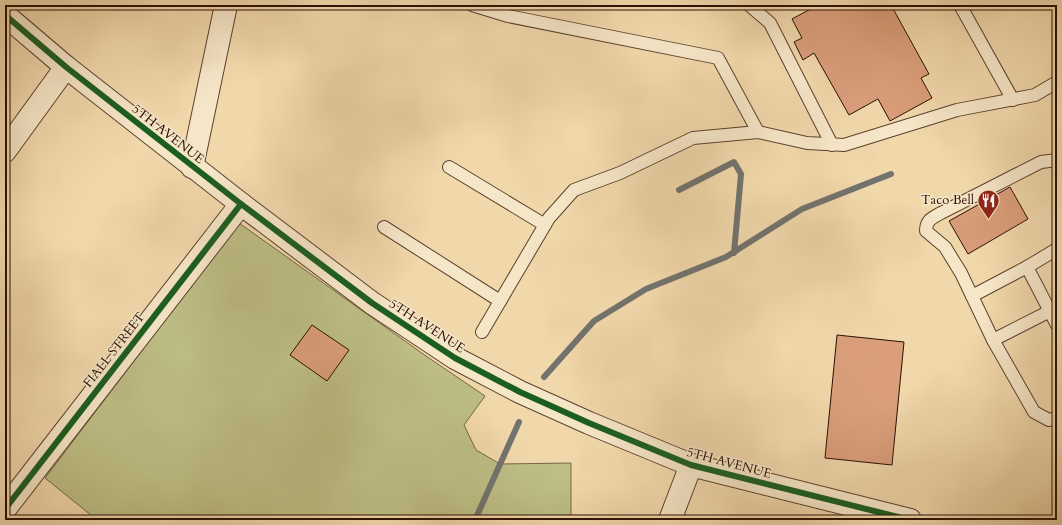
<svg xmlns="http://www.w3.org/2000/svg" width="1062" height="525" viewBox="0 0 1062 525" font-family="Cardo,serif">
<rect width="100%" height="100%" fill="#f1d8ab"/>
<filter id="stains"><feTurbulence type="fractalNoise" baseFrequency=".005" numOctaves="4"/><feColorMatrix values="0 0 0 0 .2 0 0 0 0 .09 0 0 0 0 .02 0 0 0 .5 -.17"/></filter>
<radialGradient id="worn" r=".72"><stop offset=".6" stop-color="#630" stop-opacity="0"/><stop offset="1" stop-color="#630" stop-opacity=".3"/></radialGradient>
<!-- green -->
<path fill="#bebe86" stroke="#746644" d="M 239,223 L 426,356 L 485,396 L 464,425 L 476,450 L 500,464 L 571,463 L 571,520 L 97,520 L 45,478 Z"/>
<g fill="none" stroke-linecap="round" stroke-linejoin="round">
<!-- stream -->
<g stroke="#72736e" stroke-width="6">
<path d="M 679,190 L 734,162 L 741,174 L 734,253"/>
<path d="M 544,377 L 594,321 L 646,289 L 726,257 L 802,209 L 891,174"/>
<path d="M 475,520 L 519,422"/>
</g>
</g>
<!-- building -->
<g fill="#da9e7b" stroke="#2a0f03">
<path d="M 818,5 L 891,5 L 929,74 L 921,78 L 932,98 L 890,121 L 878,99 L 849,115 L 814,53 L 803,60 L 794,42 L 802,38 L 792,19 Z"/>
<path d="M 1010,187 L 1028,219 L 968,254 L 949,221 Z"/>
<path d="M 312,325 L 349,350 L 327,381 L 290,355 Z"/>
<path d="M 837,335 L 904,342 L 892,465 L 825,458 Z"/>
</g>
<g fill="none" stroke-linecap="round" stroke-linejoin="round">
<defs>
<g id="service">
<path d="M 472,5 L 508,16 L 718,58 L 758,132"/>
<path d="M 749,5 L 770,23 L 832,145"/>
<path d="M 960,5 L 1013,100"/>
<path d="M 1057,160 L 1041,162 L 941,213 C 932,218 926,220 926,231 L 945,247 L 961,273 L 993,340 L 1034,412 L 1049,420 L 1057,418"/>
<path d="M 449,167 L 545,225"/>
<path d="M 384,227 L 500,301"/>
<path d="M 1057,249 L 1027,267 L 1057,325"/>
<path d="M 972,296 L 1027,267"/>
<path d="M 482,332 L 549,218 L 574,190 L 620,173 L 693,138 L 758,132 L 807,143 L 844,145 L 957,110 L 1035,95 L 1057,82"/>
<path d="M 993,340 L 1056,308"/>
</g>
<g id="minor">
<path d="M 5,15 L 66,67 L 241,204 L 372,303 L 455,358 L 520,392 L 589,423 L 691,465 L 910,520"/>
<path d="M 5,151 L 66,67"/>
<path d="M 192,167 L 226,5"/>
<path d="M 5,509 L 241,204"/>
<path d="M 670,520 L 691,465"/>
</g>
</defs>
<!-- service casing -->
<use href="#service" stroke="#5c412d" stroke-width="14"/>
<!-- minor casing -->
<use href="#minor" stroke="#5c412d" stroke-width="24"/>
<!-- service -->
<use href="#service" stroke="#f6e6c8" stroke-width="12"/>
<!-- minor -->
<use href="#minor" stroke="#f6e6c8" stroke-width="22"/>
<defs>
<g id="cycleway">
<path d="M 5,15 L 66,67 L 241,204 L 372,303 L 455,358 L 520,392 L 589,423 L 691,465 L 910,520"/>
<path d="M 5,509 L 241,204"/>
</g>
</defs>
<!-- cycleway casing -->
<use href="#cycleway" stroke="#f6e6c8" stroke-width="8"/>
<!-- cycleway -->
<use href="#cycleway" stroke="#1b5e20" stroke-width="6"/>
</g>
<!-- icons -->
<defs>
<symbol id="restaurant-pin" viewBox="-11 -11 22 30"><path d="M0 17L-7.5 6A9.5 9.5 0 1 1 7.5 6Z" fill="#8f2418" stroke="#f6e6c8"/><path d="M-5-6h1v4h1v-4h1v4h1v-4h1v5L-1.5 .5V6h-2V.5L-5-1ZM5-6V6H3V1.5H1.5Q1.5-4 5-6Z" fill="#fff"/></symbol>
</defs>
<g fill-rule="evenodd">
<use href="#restaurant-pin" x="976" y="188" width="25" height="34"/>
</g>
<g text-anchor="middle" dominant-baseline="central" stroke-width="3" stroke-linejoin="round" paint-order="stroke">
<!-- street labels -->
<g font-size="13" fill="#2a0f03" stroke="#f6e6c8">
<text transform="translate(168 134) rotate(38)">5TH AVENUE</text>
<text transform="translate(427 326) rotate(33)">5TH AVENUE</text>
<text transform="translate(114 350) rotate(-52)">FIALL STREET</text>
<text transform="translate(729 463) rotate(15)">5TH AVENUE</text>
</g>
<!-- poi labels -->
<g font-size="13" fill="#2a0f03" stroke="#f6e6c8" text-anchor="end">
<text x="974" y="200">Taco Bell</text>
</g>
</g>
<!-- margin -->
<rect width="1062" height="525" fill="none" stroke="#f1d8ab" stroke-width="20"/>
<rect x="6" y="6" width="1050" height="513" fill="none" stroke="#2a0f03" stroke-width="2"/>
<rect x="10" y="10" width="1042" height="505" fill="none" stroke="#2a0f03"/>
<rect width="100%" height="100%" filter="url(#stains)"/>
<rect width="100%" height="100%" fill="url(#worn)"/>
</svg>
